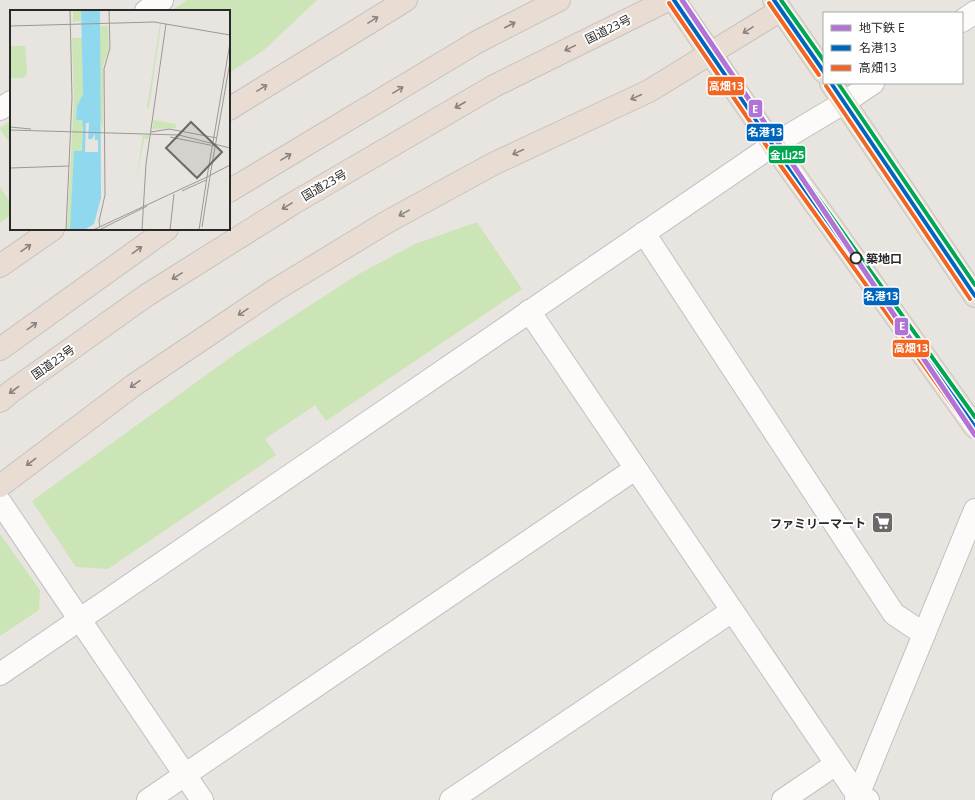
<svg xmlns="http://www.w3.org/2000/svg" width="975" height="800" viewBox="0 0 975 800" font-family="'Open Sans','Noto Sans JP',sans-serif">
<rect width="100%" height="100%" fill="#e8e4df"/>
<!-- green -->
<g fill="#cbe5b6">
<path d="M 187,0 L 317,0 L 264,50 L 229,73 L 229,11 L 171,11 Z"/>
<path d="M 11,120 L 11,145 L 0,129 L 0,128 Z"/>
<path d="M 0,187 L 11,203 L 11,215 L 0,223 Z"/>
<path d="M 477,222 L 522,289 L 326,421 L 315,405 L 265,439 L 276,455 L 108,569 L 76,567 L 32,501 L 238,352 L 357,275 L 415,244 Z"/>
<path d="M 0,534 L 40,590 L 39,610 L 0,636 Z"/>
</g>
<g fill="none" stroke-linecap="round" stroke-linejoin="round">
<defs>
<g id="street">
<path d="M 146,11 L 162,0"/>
<path d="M 962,21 L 975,12"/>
<path d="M 0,109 L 11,102"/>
<path d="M 644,233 L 894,614 L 924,634"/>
<path d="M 529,311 L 858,796 L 868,800"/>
<path d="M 0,502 L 202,800"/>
<path d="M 0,674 L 773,145 L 845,102 L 873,83"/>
<path d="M 148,800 L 635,469"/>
<path d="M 451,800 L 732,611"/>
<path d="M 783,800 L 836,764"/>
<path d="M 856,800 L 975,510"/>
</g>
<g id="primary">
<path d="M 674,0 L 773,145 L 975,427"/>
<path d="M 774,0 L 824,72"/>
<path d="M 831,83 L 975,296"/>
</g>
<g id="highway">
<path d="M 229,109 L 406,0"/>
<path d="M 229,191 L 477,42 L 559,0"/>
<path d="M 0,266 L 53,229"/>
<path d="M 0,349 L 167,229"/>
<path d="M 0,401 L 12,391 L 147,295 L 292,204 L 494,86 L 668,0"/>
<path d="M 0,486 L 134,385 L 275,290 L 387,222 L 493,164 L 649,91 L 781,10"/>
</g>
</defs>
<!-- street casing -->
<use href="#street" stroke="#c1c0c1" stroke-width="24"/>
<!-- primary casing -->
<use href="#primary" stroke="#c4c3c1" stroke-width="24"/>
<!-- highway casing -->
<use href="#highway" stroke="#c4c3c1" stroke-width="24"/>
<!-- street -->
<use href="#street" stroke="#fcfbfa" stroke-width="22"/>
<!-- primary -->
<use href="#primary" stroke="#e7e1d2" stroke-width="22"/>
<!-- highway -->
<use href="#highway" stroke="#e9dcd2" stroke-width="22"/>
<defs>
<g id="bus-1">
<path d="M 674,0 L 773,145 L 975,427"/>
<path d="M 774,0 L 824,72"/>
<path d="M 831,83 L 975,296"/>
</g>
<g id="bus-2">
<path d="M 669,3 L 768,148 L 970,430"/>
<path d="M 769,3 L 819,75"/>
<path d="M 826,86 L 970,299"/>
</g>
<g id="bus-3">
<path d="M 681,0 L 778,142 L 975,417"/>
<path d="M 781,0 L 824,61"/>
<path d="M 838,83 L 975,285"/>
</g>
</defs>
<!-- bus-1 casing -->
<use href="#bus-1" stroke="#fff" stroke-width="7"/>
<!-- bus-2 casing -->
<use href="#bus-2" stroke="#fff" stroke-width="7"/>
<!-- bus-3 casing -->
<use href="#bus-3" stroke="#fff" stroke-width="7"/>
<!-- bus-1 -->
<use href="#bus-1" stroke="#0065bd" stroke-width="4"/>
<!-- bus-2 -->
<use href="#bus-2" stroke="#f26522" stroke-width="4"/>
<!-- bus-3 -->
<use href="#bus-3" stroke="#00a651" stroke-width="4"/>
<defs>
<path id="metro-1" d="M 682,0 L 975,435"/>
</defs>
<!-- metro-1 casing -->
<use href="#metro-1" stroke="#fff" stroke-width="8"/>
<!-- metro-1 -->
<use href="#metro-1" stroke="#b074d6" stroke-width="5"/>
</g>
<!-- one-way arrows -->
<defs><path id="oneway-shaft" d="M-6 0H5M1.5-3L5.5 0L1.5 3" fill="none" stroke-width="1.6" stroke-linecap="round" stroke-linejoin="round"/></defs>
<g stroke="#89827e">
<use href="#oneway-shaft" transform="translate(373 20) rotate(-32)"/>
<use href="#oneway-shaft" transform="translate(510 25) rotate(-27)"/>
<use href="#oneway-shaft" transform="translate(748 30) rotate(148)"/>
<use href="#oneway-shaft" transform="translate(570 48) rotate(154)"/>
<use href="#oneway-shaft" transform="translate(262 88) rotate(-32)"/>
<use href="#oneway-shaft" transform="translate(398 90) rotate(-31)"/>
<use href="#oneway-shaft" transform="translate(636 97) rotate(155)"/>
<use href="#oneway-shaft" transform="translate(460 105) rotate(150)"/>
<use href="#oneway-shaft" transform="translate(518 152) rotate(155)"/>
<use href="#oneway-shaft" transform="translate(286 157) rotate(-31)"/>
<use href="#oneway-shaft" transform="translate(287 206) rotate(148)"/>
<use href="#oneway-shaft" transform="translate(404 213) rotate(151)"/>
<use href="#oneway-shaft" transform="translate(26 248) rotate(-35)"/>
<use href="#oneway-shaft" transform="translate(137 250) rotate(-36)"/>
<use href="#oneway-shaft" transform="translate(177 276) rotate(148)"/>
<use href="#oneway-shaft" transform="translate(243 312) rotate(146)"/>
<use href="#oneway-shaft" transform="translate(32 326) rotate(-36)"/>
<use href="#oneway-shaft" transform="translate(135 384) rotate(145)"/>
<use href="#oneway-shaft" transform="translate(14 390) rotate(143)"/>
<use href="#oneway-shaft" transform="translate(31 462) rotate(143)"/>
</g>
<!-- icons -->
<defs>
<symbol id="supermarket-square" viewBox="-11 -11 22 22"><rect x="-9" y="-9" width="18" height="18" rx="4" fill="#6c6a69" stroke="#fff"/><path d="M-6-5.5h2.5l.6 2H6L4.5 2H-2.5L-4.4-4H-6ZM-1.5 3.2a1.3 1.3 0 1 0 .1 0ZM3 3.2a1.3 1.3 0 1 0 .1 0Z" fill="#fff"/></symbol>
</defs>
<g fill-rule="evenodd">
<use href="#supermarket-square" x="870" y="510" width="25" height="25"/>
</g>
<!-- markers -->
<circle fill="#fff" stroke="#292929" stroke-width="2" cx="856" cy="258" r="5.5"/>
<g text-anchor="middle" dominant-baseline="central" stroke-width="4" stroke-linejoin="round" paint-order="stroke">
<!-- street labels -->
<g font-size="12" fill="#292929" stroke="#fff">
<text transform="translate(608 29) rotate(-26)">国道23号</text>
<text transform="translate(324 185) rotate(-30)">国道23号</text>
<text transform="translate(53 362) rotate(-35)">国道23号</text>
</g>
<!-- stop labels -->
<g font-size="12" font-weight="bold" fill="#292929" stroke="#fff" text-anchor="start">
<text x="866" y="258">築地口</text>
</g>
<!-- poi labels -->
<g font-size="12" font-weight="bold" fill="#292929" stroke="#fff" text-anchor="end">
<text x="866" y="523">ファミリーマート</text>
</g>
</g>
<!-- overview -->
<g transform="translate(10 10)">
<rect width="220" height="220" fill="#e8e4df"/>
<path d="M 63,0 L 71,0 L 71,11 L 63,12 ZM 150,14 L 151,14 L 139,98 L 137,98 ZM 90,16 L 98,16 L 99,39 L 93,55 L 93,119 L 90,109 ZM 62,28 L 72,28 L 73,84 L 67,96 L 66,109 L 72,110 L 73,118 L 72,142 L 64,142 L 61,219 L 57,220 L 64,89 ZM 0,36 L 15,36 L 17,64 L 12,68 L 0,68 ZM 144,110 L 166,114 L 166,118 L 142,119 ZM 133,125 L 139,125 L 138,129 L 134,129 L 126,174 Z" fill="#cbe5b6"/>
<path d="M 71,0 L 90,0 L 91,188 L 84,214 L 74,220 L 60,220 L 64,141 L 72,141 L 73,118 L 72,110 L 66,110 L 67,96 L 73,84 ZM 76,113 L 79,113 L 78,129 L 82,129 L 85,124 L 85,130 L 88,130 L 88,142 L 75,142 Z" fill="#8fd8ed" fill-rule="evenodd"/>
<path fill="none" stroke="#8fd8ed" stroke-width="2" d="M 74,120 L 80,0M 71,220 L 74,123"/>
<path fill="none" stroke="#9c9996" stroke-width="1" d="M 0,16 L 144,12 L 220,25M 0,117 L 21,119M 0,120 L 169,125 L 220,138M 141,122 L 159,119 L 207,128M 160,127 L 205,136M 0,158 L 59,156M 200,166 L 220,52M 172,181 L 196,170M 90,217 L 89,211 L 95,185 L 94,59 L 100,38 L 99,0M 192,217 L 200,166M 56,220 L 62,88 L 60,0M 83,220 L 197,167 L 220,33M 89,220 L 137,196M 132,220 L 136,154 L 156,14M 160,220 L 164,184M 189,220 L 197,167 L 220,155"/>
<path fill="#6c6a69" fill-opacity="0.15" stroke="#6c6a69" stroke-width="2" d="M 181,112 L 212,142 L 187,168 L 156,138 Z"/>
<rect width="220" height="220" fill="none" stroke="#292929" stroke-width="2"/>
</g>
<g stroke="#fff" stroke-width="1.5">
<rect x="707" y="76" width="38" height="20" rx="4" fill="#f26522"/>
<rect x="748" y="99" width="15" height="19" rx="4" fill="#b074d6"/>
<rect x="746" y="123" width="38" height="19" rx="4" fill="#0065bd"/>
<rect x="768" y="145" width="38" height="19" rx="4" fill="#00a651"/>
<rect x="863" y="287" width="37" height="19" rx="4" fill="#0065bd"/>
<rect x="894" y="317" width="15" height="19" rx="4" fill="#b074d6"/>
<rect x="892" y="339" width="38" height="19" rx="4" fill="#f26522"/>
</g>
<g font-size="11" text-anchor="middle" font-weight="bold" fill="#fff">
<text x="726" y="90">高畑13</text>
<text x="755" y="113">E</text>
<text x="765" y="136">名港13</text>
<text x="787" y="159">金山25</text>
<text x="881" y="300">名港13</text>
<text x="902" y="330">E</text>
<text x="911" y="352">高畑13</text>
</g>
<!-- legend -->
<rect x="823" y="12" width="140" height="72" fill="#ffffff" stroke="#a9a9a9"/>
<rect x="831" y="25" width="20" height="6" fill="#b074d6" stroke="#a9a9a9"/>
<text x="859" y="32" font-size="12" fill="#292929">地下鉄 E</text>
<rect x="831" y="45" width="20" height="6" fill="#0065bd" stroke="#a9a9a9"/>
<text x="859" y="52" font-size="12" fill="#292929">名港13</text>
<rect x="831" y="65" width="20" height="6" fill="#f26522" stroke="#a9a9a9"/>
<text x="859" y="72" font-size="12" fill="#292929">高畑13</text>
</svg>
